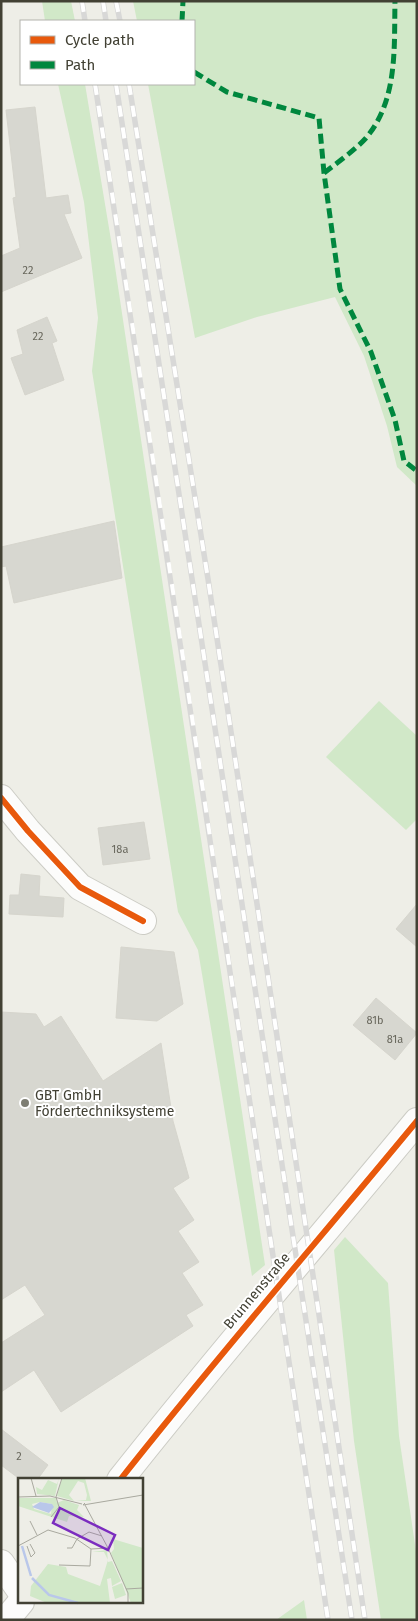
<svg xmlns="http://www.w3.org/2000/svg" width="418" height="1621" viewBox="0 0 418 1621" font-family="'Fira Sans',sans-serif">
<rect width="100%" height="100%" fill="#eeeee7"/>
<!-- green -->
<g fill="#d1e8c8">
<path d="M 42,1 L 71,1 L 75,21 L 45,21 Z"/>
<path d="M 133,1 L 417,1 L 417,486 L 397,467 L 387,426 L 364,356 L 335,297 L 257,317 L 195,338 L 148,84 L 194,84 L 194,21 L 137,21 Z"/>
<path d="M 58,84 L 85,84 L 111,240 L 265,1265 L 252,1276 L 198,950 L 178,912 L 92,371 L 98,318 L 84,202 Z"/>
<path d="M 379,701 L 417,736 L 417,819 L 406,830 L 326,757 Z"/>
<path d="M 345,1237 L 388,1283 L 399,1436 L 417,1558 L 417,1620 L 381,1620 L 354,1441 L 334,1250 Z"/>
<path d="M 304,1600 L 307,1620 L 276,1620 Z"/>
</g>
<!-- building -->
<g fill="#d7d7d0" stroke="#d6d5cd">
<path d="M 35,107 L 46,198 L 68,195 L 71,213 L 64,214 L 82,258 L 1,292 L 1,256 L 20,248 L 13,198 L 16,197 L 6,110 Z"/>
<path d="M 47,317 L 57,341 L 52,343 L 64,380 L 25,395 L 11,358 L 23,354 L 17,330 Z"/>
<path d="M 114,521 L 122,578 L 14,603 L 6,566 L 1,567 L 1,547 Z"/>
<path d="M 144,822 L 150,859 L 103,865 L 98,828 Z"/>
<path d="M 21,874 L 40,876 L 39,896 L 64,898 L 63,917 L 9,914 L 10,895 L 19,895 Z"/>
<path d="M 417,904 L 417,947 L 396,929 Z"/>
<path d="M 121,947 L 174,952 L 183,1004 L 157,1021 L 116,1018 Z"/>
<path d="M 376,998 L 417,1033 L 395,1060 L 353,1025 Z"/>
<path d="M 1,1012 L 36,1014 L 44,1027 L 61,1016 L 103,1081 L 161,1043 L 173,1121 L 189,1178 L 173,1188 L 194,1220 L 178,1231 L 199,1262 L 182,1273 L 203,1305 L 186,1315 L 193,1326 L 61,1412 L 34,1370 L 1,1392 L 1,1343 L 45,1315 L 25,1285 L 1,1300 Z"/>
<path d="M 1,1429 L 48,1465 L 37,1480 L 21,1480 L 1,1465 Z"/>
</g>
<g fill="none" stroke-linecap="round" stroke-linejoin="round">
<defs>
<g id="minor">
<path d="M 1,798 L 28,831 L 80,887 L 143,921"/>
<path d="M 120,1480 C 216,1358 318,1241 417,1121"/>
<path d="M 1,1563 L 19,1589"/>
<path d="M 6,1620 L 21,1602"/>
</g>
</defs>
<!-- minor casing -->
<use href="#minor" stroke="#ccccc5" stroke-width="28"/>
<!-- minor -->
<use href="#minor" stroke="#fcfcfb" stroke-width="26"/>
<defs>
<g id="rail">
<path d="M 82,1 L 85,21"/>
<path d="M 103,1 L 106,21"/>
<path d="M 116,1 L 120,21"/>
<path d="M 95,84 C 175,595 250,1108 328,1620"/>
<path d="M 116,84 L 352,1620"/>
<path d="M 129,84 L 208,579 L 365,1620"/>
</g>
</defs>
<!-- rail casing -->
<use href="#rail" stroke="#d8d8d7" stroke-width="5.5"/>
<!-- rail -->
<use href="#rail" stroke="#fff" stroke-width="4" stroke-dasharray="11" stroke-linecap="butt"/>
<!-- quiet -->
<g stroke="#00873e" stroke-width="5" stroke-dasharray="10 5" stroke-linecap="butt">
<path d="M 182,21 L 183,1"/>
<path d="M 194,72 L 227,92 L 319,118 L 324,173 L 340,289 L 371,352 L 395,420 L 404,461 L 417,471"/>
<path d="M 324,173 C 338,162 354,151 366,138 C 398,100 394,48 395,1"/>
</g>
<defs>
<g id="cycleway">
<path d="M 1,798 L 28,831 L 80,887 L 143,921"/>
<path d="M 120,1480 C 216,1358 318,1241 417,1121"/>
</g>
</defs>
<!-- cycleway casing -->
<use href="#cycleway" stroke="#fff" stroke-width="9"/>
<!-- cycleway -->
<use href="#cycleway" stroke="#e8590c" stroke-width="6"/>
</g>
<!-- markers -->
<circle fill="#7e7e73" stroke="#fff" stroke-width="2" cx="25" cy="1103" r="5"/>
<g text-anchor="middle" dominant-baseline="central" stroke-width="4" stroke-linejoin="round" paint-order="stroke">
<!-- number labels -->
<g font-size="11" fill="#68675c">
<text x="28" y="270">22</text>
<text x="38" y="336">22</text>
<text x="120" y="849">18a</text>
<text x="375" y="1020">81b</text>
<text x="395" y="1039">81a</text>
<text x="19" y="1456">2</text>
</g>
<!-- poi labels -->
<g font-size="14" fill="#424134" stroke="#fff" text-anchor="start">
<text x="35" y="1095">GBT GmbH<tspan x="35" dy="16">Fördertechniksysteme</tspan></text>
</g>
<!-- street labels -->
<g font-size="14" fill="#424134" stroke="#fff">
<text transform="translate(257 1291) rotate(-50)">Brunnenstraße</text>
</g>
</g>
<!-- overview -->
<g transform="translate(18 1478)">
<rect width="125" height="125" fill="#eeeee7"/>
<path d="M 41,0 L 37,18 L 19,16 L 18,9 L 24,12 L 30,2 L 39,6 ZM 44,0 L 67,0 L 73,23 L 57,23 L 68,22 L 69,17 L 66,5 L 60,3 L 51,17 L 56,23 L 39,18 ZM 0,20 L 38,20 L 39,25 L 46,22 L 61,27 L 59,32 L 66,39 L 51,38 L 49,44 L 0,28 ZM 22,24 L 34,26 L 33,36 L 16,31 L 14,26 ZM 95,61 L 125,70 L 125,125 L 113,125 L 93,75 L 96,71 ZM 89,72 L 90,84 L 94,83 L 103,103 L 94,108 L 93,100 L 89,101 L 92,125 L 29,125 L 12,118 L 13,108 L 30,86 L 48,89 L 50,96 L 82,108 L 90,82 L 86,74 L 74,74 ZM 104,105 L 108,117 L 97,121 L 94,109 Z" fill="#d1e8c8" fill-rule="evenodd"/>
<path d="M 22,24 L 34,26 L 36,29 L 31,35 L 14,29 Z" fill="#b9c7ea"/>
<path fill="none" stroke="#b9c7ea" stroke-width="2.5" d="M 4,68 L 13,98M 14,100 L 31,117 L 60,125"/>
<path fill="none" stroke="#a9a99f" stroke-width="1" d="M 13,0 L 18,18M 0,19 L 32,18 L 64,26M 38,19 L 44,0M 67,25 L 65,27 L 125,17M 67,27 L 90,70 L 110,115 L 110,125M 33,39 L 41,29 L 38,19M 12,43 L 19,57M 59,61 L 71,54 L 84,58M 0,68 L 30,52 L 57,60 L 73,71 L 90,70M 9,68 L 13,79 L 17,75 L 12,66M 49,70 L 54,70 L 59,61M 41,87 L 72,88 L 73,71M 108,111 L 125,110"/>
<path fill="#7b2cbf" fill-opacity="0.15" stroke="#7b2cbf" stroke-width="2.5" d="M 42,30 L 97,57 L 90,72 L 35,45 Z"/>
<rect width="125" height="125" fill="none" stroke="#424134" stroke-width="2.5"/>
</g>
<!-- border -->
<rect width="418" height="1621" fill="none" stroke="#424134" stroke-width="5"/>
<!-- legend -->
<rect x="20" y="20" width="175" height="65" fill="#ffffff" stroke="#b3b3ae"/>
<rect x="30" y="36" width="25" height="8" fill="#e8590c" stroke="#b3b3ae"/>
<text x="65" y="45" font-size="15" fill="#424134">Cycle path</text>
<rect x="30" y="61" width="25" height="8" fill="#00873e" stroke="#b3b3ae"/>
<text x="65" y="70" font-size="15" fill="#424134">Path</text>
</svg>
